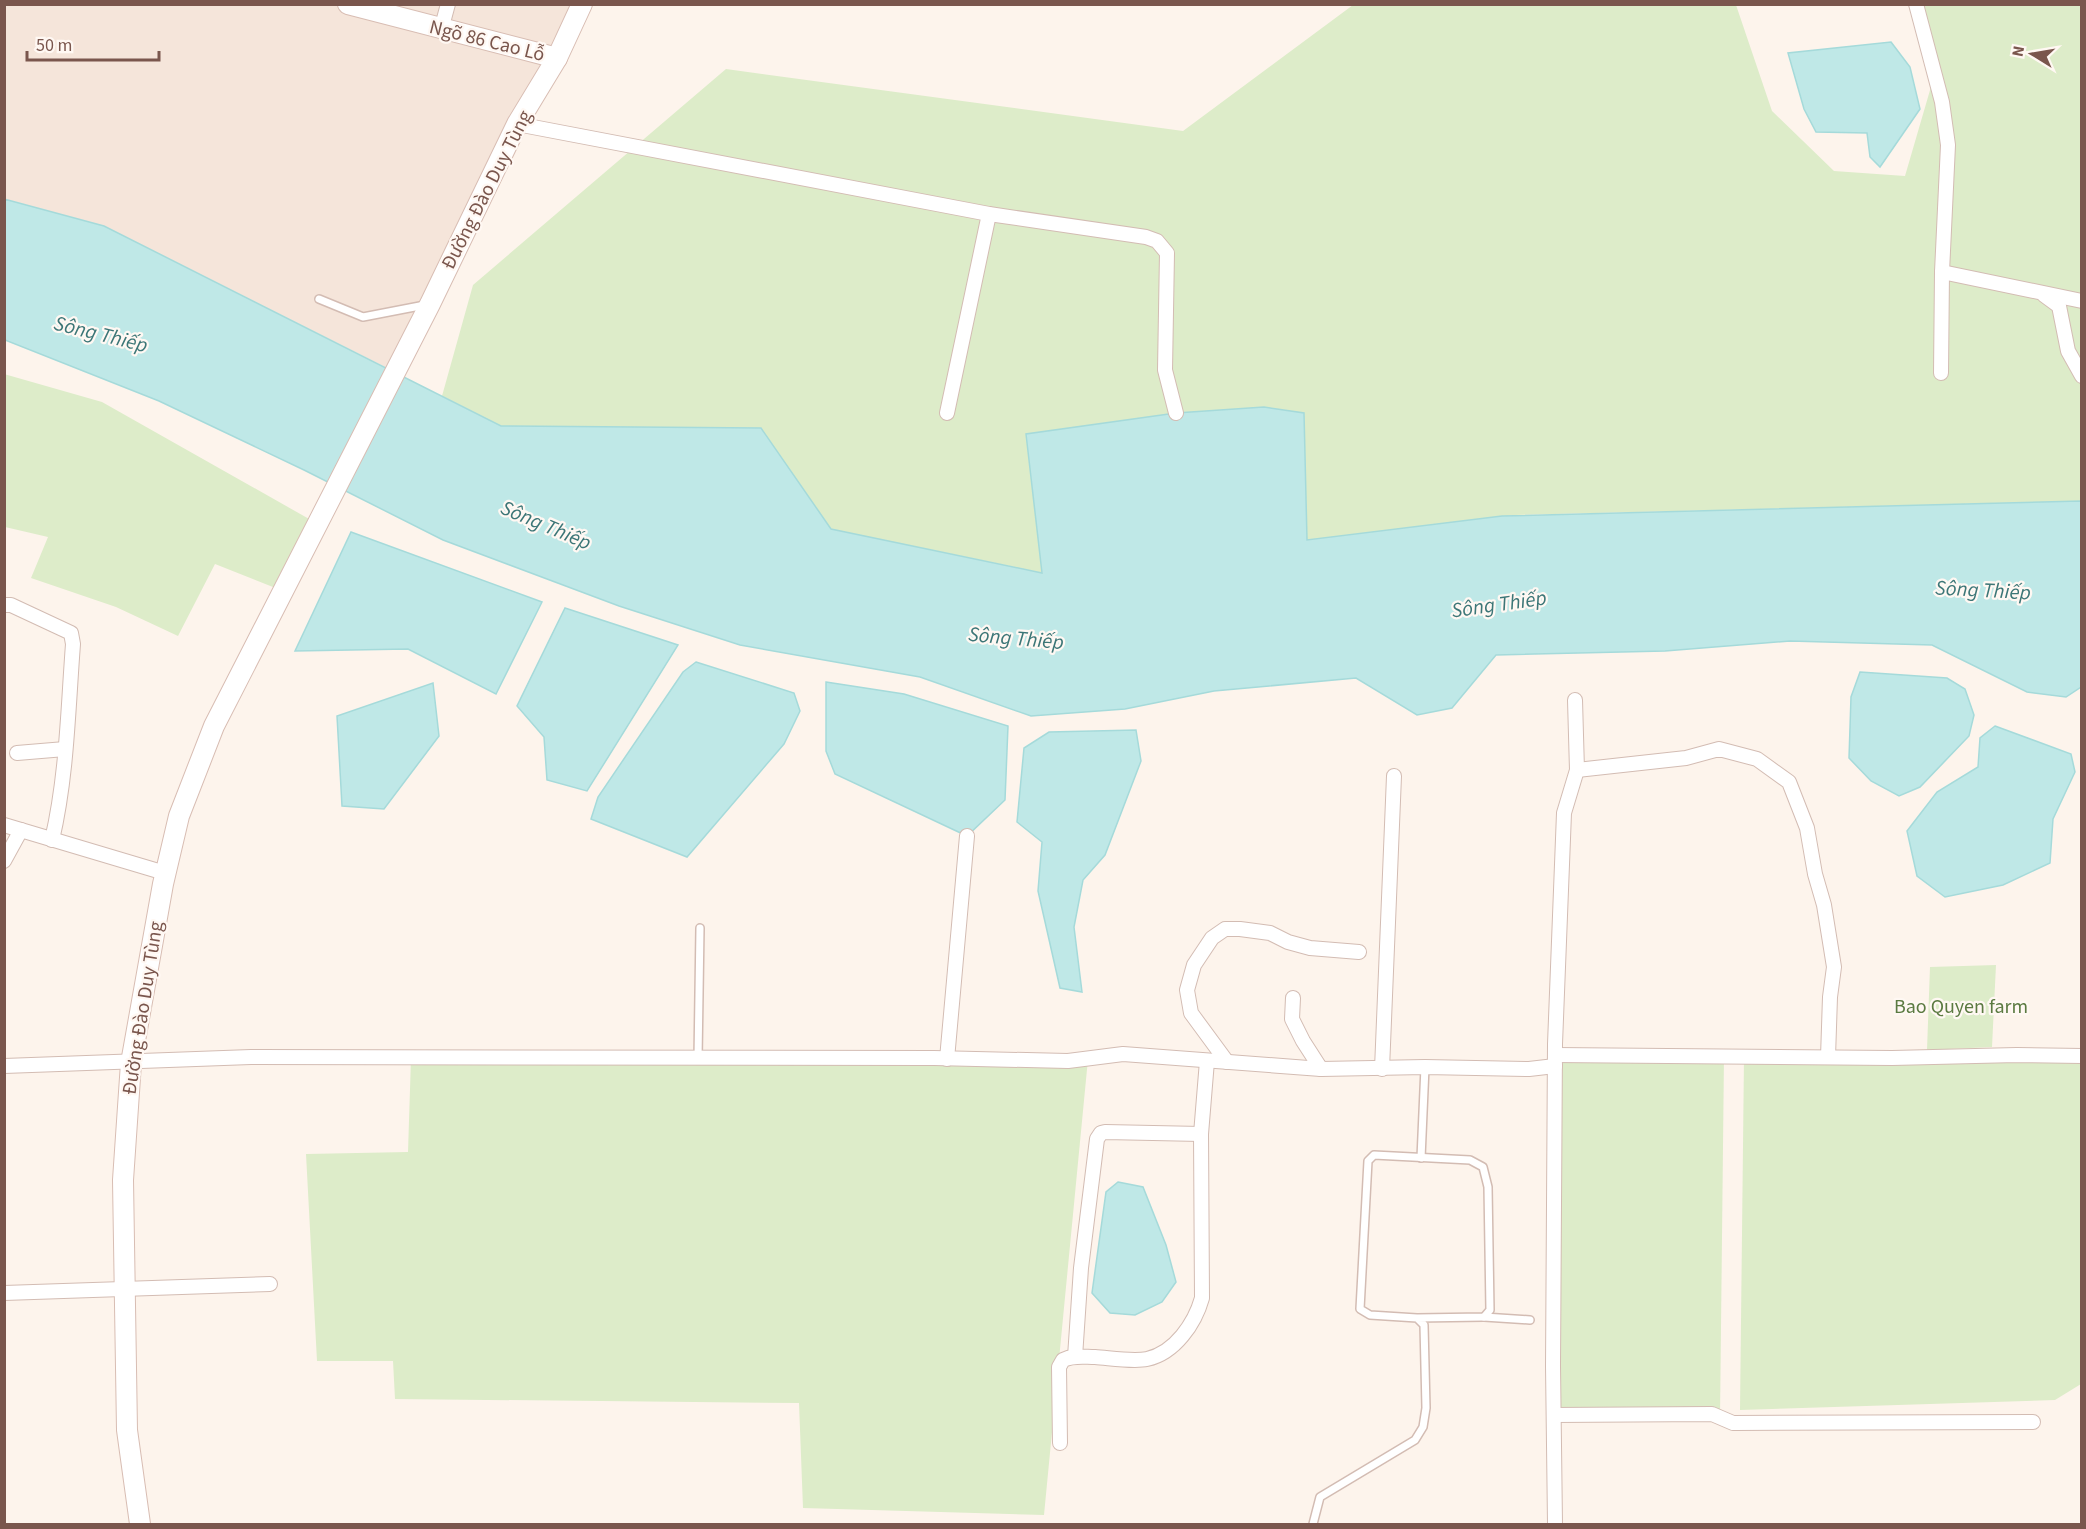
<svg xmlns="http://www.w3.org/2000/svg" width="2086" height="1529" viewBox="0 0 2086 1529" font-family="'Source Sans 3',sans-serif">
<rect width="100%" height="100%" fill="#fdf4ec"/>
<!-- residential -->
<path fill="#f5e5da" d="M 4,5 L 580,5 L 395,372 L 104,226 L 5,199 Z"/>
<!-- green -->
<g fill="#ddecc9">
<path d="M 1353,5 L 1736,5 L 1772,111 L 1834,171 L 1905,176 L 1935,73 L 1918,5 L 2081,5 L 2081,501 L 1515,515 L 1307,540 L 1304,413 L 1026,434 L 1043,573 L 830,529 L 760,428 L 501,426 L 442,396 L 473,285 L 726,69 L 1183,131 Z"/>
<path d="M 4,374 L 102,402 L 318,524 L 283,591 L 215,564 L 178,636 L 116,607 L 31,578 L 48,537 L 5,527 Z"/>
<path d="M 1996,965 L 1992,1047 L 1927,1050 L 1930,967 Z"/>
<path d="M 1555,1055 L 1724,1056 L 1720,1418 L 1554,1415 Z"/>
<path d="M 1744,1057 L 2081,1057 L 2081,1384 L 2055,1400 L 1740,1410 Z"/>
<path d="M 411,1058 L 1088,1059 L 1044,1515 L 803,1508 L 799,1403 L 395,1399 L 393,1361 L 317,1361 L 306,1154 L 408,1152 Z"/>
</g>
<!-- water -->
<g fill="#bfe8e7" stroke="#a5dada" stroke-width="1.5">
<path d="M 1891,42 L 1910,67 L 1920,109 L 1880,167 L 1870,157 L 1867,133 L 1816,132 L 1804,109 L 1788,53 Z"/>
<path d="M 4,199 L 104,226 L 501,426 L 761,428 L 831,529 L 1042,573 L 1026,434 L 1176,413 L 1264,407 L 1304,413 L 1307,540 L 1502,516 L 2081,501 L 2081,687 L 2066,697 L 2027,692 L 1932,645 L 1790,641 L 1665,651 L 1496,655 L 1452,708 L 1417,715 L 1356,678 L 1214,691 L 1125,709 L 1031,716 L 920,677 L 740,645 L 619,606 L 443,540 L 304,470 L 159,401 L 5,340 Z"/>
<path d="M 351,532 L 542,602 L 496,694 L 408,649 L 295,651 Z"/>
<path d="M 565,608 L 678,645 L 587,791 L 547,780 L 544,737 L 517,706 Z"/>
<path d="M 696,662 L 794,693 L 800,711 L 784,744 L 687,857 L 591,819 L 598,797 L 683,672 Z"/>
<path d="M 1860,672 L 1947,678 L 1965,689 L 1974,715 L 1969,736 L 1920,787 L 1899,796 L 1871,781 L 1849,758 L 1851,697 Z"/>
<path d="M 826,682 L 904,694 L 1008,726 L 1005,800 L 967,836 L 835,774 L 826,751 Z"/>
<path d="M 433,683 L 439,736 L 384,809 L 342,806 L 337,716 Z"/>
<path d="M 1995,726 L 2071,754 L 2075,772 L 2053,819 L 2050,863 L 2003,885 L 1945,897 L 1917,876 L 1907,831 L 1937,792 L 1978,767 L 1980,738 Z"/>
<path d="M 1136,730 L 1141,761 L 1105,855 L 1083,880 L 1074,927 L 1082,992 L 1060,988 L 1038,891 L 1042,842 L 1017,822 L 1024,748 L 1049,732 Z"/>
<path d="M 1118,1182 L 1143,1187 L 1166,1245 L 1176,1282 L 1162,1302 L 1135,1315 L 1110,1313 L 1092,1293 L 1106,1192 Z"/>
</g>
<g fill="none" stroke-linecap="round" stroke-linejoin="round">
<defs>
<g id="lane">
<path d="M 319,299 L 363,317 L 425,305"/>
<path d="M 698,1059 L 700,928"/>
<path d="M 1421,1158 L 1425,1067"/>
<path d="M 1484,1317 L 1530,1320"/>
<path d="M 1313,1524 L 1320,1497 L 1415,1440 L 1423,1427 L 1426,1408 L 1424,1325 L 1417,1318 L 1370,1315 L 1360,1309 L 1368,1161 L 1374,1155 L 1470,1160 L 1483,1167 L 1488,1187 L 1490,1310 L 1484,1317 L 1417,1318"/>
</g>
<g id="street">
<path d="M 1916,4 L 1942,102 L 1948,145 L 1942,272 L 1941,373"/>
<path d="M 441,30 L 448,4"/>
<path d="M 517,124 L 989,214 L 1146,237 L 1157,241 L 1167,253 L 1165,370 L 1176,413"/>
<path d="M 1942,272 L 2082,301"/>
<path d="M 2044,295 L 2059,306 L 2068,351 L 2082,376"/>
<path d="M 947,413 L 989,214"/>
<path d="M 4,605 L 11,605 L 71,633 L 73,644 C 68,709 67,776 52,840"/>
<path d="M 17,753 L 65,749"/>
<path d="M 1577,770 L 1686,758 L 1719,749 L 1757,759 L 1789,782 L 1807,828 L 1815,874 L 1824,905 L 1834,967 L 1830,997 L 1828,1057"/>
<path d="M 4,825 L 165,873"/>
<path d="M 4,861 L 21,830"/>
<path d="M 1293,998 L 1292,1019 L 1303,1041 L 1321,1069 L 1425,1067 L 1529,1069 L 1555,1066"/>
<path d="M 1555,1055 L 1892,1058 L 2017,1055 L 2082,1056"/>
<path d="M 947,1059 L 967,836"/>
<path d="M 1227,1062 L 1191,1013 L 1187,990 L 1194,965 L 1212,938 L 1225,929 L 1240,929 L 1270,933 L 1288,942 L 1310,948 L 1359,952"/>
<path d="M 4,1066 L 251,1057 L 934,1058 L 1068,1061 L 1123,1054 L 1321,1069"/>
<path d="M 1382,1069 L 1394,776"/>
<path d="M 4,1293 L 270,1284"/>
<path d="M 1075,1357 L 1081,1268 L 1097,1139 L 1101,1133 L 1105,1132 L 1201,1134"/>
<path d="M 1554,1415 L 1712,1414 L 1733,1423 L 2033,1422"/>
<path d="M 1060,1443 L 1059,1367 L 1063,1360 C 1073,1355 1084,1357 1095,1357 C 1110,1358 1133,1362 1147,1359 C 1175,1353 1195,1323 1202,1298 L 1201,1134 L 1207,1061"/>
<path d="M 1555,1524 L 1553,1366 L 1555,1044 L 1564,813 L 1577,770 L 1575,700"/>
</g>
<g id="secondary">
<path d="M 348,4 L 557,58"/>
<path d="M 140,1524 L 127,1430 L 123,1180 L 131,1063 L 163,884 L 179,816 L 214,726 L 430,304 L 517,124 L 557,58 L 582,4"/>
</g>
</defs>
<!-- lane casing -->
<use href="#lane" stroke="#d3bcb3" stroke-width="10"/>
<!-- street casing -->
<use href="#street" stroke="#d3bcb3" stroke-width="16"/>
<!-- secondary casing -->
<use href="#secondary" stroke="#d8bdb3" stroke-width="22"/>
<!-- lane -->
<use href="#lane" stroke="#fff" stroke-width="7"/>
<!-- street -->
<use href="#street" stroke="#fff" stroke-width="14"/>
<!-- secondary -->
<use href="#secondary" stroke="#fff" stroke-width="20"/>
</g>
<g text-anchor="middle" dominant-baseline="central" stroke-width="4.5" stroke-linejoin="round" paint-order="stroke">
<!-- street labels -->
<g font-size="20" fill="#7a564d" stroke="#fff8f3">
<text transform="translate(487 41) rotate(14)">Ngõ 86 Cao Lỗ</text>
<text transform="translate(487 190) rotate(-63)">Đường Đào Duy Tùng</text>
<text transform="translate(143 1008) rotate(-81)">Đường Đào Duy Tùng</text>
</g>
<!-- park labels -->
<g font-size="20" fill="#5b7a41" stroke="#fff8f3">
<text x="1961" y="1007">Bao Quyen farm</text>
</g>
<!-- water labels -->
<g font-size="21" font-style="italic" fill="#3c7677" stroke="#fff8f3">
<text transform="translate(101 334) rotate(14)">Sông Thiếp</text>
<text transform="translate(546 525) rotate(23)">Sông Thiếp</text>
<text transform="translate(1983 590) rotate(3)">Sông Thiếp</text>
<text transform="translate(1499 604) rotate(-8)">Sông Thiếp</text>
<text transform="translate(1016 638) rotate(5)">Sông Thiếp</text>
</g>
</g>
<!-- border -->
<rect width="2086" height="1529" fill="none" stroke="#7a564d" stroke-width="12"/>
<!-- north arrow -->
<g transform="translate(2032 54) rotate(281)" stroke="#fff8f3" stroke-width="4.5" paint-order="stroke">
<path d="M0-4.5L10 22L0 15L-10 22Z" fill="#7a564d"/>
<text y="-9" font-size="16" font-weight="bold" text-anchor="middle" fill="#7a564d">N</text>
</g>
<!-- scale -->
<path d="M27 51v9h132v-9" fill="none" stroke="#7a564d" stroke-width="3"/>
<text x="36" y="51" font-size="18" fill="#7a564d" stroke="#fff8f3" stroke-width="4.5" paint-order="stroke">50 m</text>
</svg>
